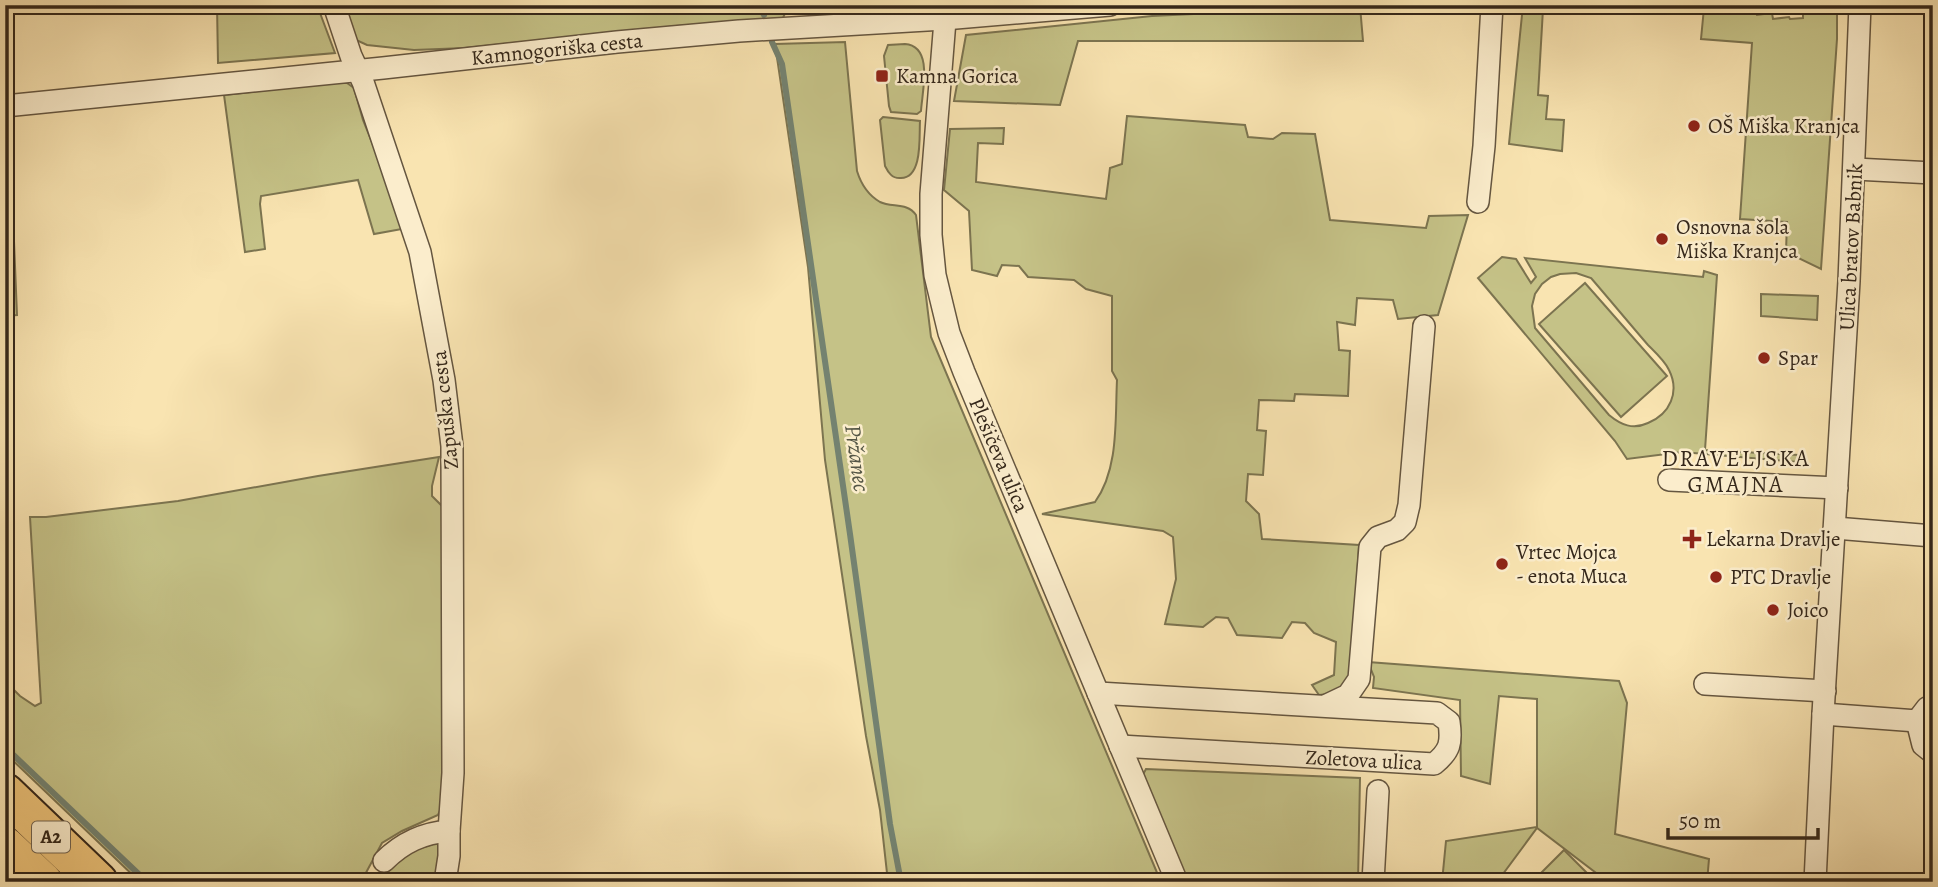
<svg xmlns="http://www.w3.org/2000/svg" width="1938" height="887" viewBox="0 0 1938 887" font-family="Alegreya,serif">
<rect width="100%" height="100%" fill="#f9e4b1"/>
<filter id="stains"><feTurbulence type="fractalNoise" baseFrequency=".00286" numOctaves="4"/><feColorMatrix values="0 0 0 0 .2 0 0 0 0 .09 0 0 0 0 .02 0 0 0 .5 -.17"/></filter>
<radialGradient id="worn" r=".72"><stop offset=".6" stop-color="#630" stop-opacity="0"/><stop offset="1" stop-color="#630" stop-opacity=".3"/></radialGradient>
<!-- green -->
<g fill="#c5c287" stroke="#7c7450" stroke-width="2" fill-rule="evenodd">
<path d="M 217,5 L 317,5 L 335,53 L 218,63 Z"/>
<path d="M 340,5 L 784,5 L 786,11 L 783,18 L 676,26 L 465,48 L 414,50 L 367,45 L 354,39 Z"/>
<path d="M 1523,5 L 1594,5 L 1594,12 L 1543,9 L 1538,95 L 1548,96 L 1546,119 L 1564,120 L 1562,151 L 1509,144 Z"/>
<path d="M 1665,5 L 1755,5 L 1757,15 L 1772,13 L 1773,19 L 1789,17 L 1790,19 L 1803,18 L 1803,13 L 1818,12 L 1818,5 L 1837,5 L 1837,39 L 1821,269 L 1786,252 L 1787,222 L 1740,219 L 1752,43 L 1701,39 L 1704,8 Z"/>
<path d="M 1360,6 L 1363,41 L 1078,41 L 1060,105 L 954,101 L 966,35 L 1152,16 Z"/>
<path d="M 845,42 L 857,171 C 861,184 868,195 880,202 C 892,208 907,202 916,215 L 931,337 L 1161,882 L 888,882 L 880,810 L 866,736 L 825,460 L 808,267 L 775,44 Z"/>
<path d="M 905,44 C 934,46 922,92 921,111 L 917,114 L 891,112 L 889,106 L 884,56 L 888,45 Z"/>
<path d="M 339,82 L 347,83 L 354,88 L 363,120 L 391,190 L 402,229 L 374,234 L 358,180 L 261,196 L 260,204 L 265,249 L 245,252 L 224,95 Z"/>
<path d="M 1127,116 L 1245,125 L 1248,137 L 1273,139 L 1282,133 L 1315,134 L 1330,220 L 1426,228 L 1429,216 L 1468,215 L 1438,315 L 1398,319 L 1393,300 L 1357,298 L 1355,325 L 1337,322 L 1339,350 L 1350,351 L 1348,396 L 1295,394 L 1294,401 L 1259,400 L 1257,430 L 1266,431 L 1263,475 L 1248,474 L 1246,501 L 1259,514 L 1262,539 L 1359,545 L 1351,677 L 1339,693 L 1319,695 L 1312,685 L 1334,675 L 1336,642 L 1314,633 L 1305,623 L 1292,622 L 1282,638 L 1237,635 L 1228,618 L 1216,617 L 1203,627 L 1165,624 L 1176,579 L 1173,537 L 1163,531 L 1042,514 L 1095,502 C 1119,469 1115,420 1117,380 L 1112,371 L 1112,296 L 1086,289 L 1074,280 L 1028,277 L 1019,266 L 1002,265 L 997,276 L 972,270 L 969,211 L 944,190 L 950,129 L 1004,128 L 1003,144 L 978,143 L 976,182 L 1106,199 L 1110,168 L 1122,164 Z"/>
<path d="M 5,117 L 9,118 L 17,315 L 5,316 Z"/>
<path d="M 883,117 L 920,121 C 919,136 923,178 901,178 C 892,179 888,172 885,166 L 880,120 Z"/>
<path d="M 1502,257 L 1516,259 L 1531,283 L 1536,277 L 1525,258 L 1703,277 L 1704,271 L 1717,275 L 1705,450 L 1799,455 L 1798,462 L 1682,452 L 1627,459 L 1615,441 L 1478,278 ZM 1576,273 L 1591,278 C 1610,300 1629,323 1648,345 C 1655,352 1665,361 1669,370 C 1680,392 1670,414 1648,423 C 1633,430 1621,425 1609,415 L 1535,328 L 1532,306 L 1535,294 L 1542,284 L 1551,277 L 1560,274 Z"/>
<path d="M 1585,283 L 1667,376 L 1621,417 L 1539,324 Z"/>
<path d="M 1761,294 L 1818,296 L 1817,320 L 1761,316 Z"/>
<path d="M 439,457 L 432,486 L 432,496 L 444,508 L 447,706 L 442,806 L 438,815 L 402,831 L 382,843 L 361,882 L 140,882 L 5,753 L 5,681 L 20,696 L 35,706 L 41,703 L 30,517 L 46,517 L 178,501 L 318,476 Z"/>
<path d="M 1368,662 L 1619,681 L 1627,703 L 1615,834 L 1709,859 L 1707,882 L 1602,882 L 1604,879 L 1537,828 L 1497,882 L 1442,882 L 1446,841 L 1537,827 L 1537,699 L 1499,696 L 1490,784 L 1461,776 L 1460,700 L 1373,688 L 1374,677 Z"/>
<path d="M 1146,769 L 1360,778 L 1358,882 L 1186,882 L 1141,778 Z"/>
<path d="M 436,843 L 440,845 L 439,882 L 380,882 L 400,855 Z"/>
<path d="M 1564,850 L 1589,875 L 1582,882 L 1532,882 Z"/>
</g>
<g fill="none" stroke-linecap="round" stroke-linejoin="round">
<!-- stream -->
<g stroke="#748270" stroke-width="6">
<path d="M 758,5 L 764,15"/>
<path d="M 772,42 L 782,64 L 850,534 L 890,824 L 901,882"/>
<path d="M 5,747 L 147,882"/>
</g>
<defs>
<g id="minor">
<path d="M 334,5 L 351,56 L 363,82 L 420,252 L 444,380 L 452,446 L 453,773 L 449,831 C 423,833 403,842 384,861"/>
<path d="M 946,8 L 931,194 L 931,235 L 935,275 L 949,333 L 964,372 L 1177,882"/>
<path d="M 5,106 L 383,68 L 617,42 L 739,31 L 944,19 L 1110,5"/>
<path d="M 1855,169 L 1933,173"/>
<path d="M 1478,202 L 1484,146 L 1492,5"/>
<path d="M 1669,480 L 1837,488"/>
<path d="M 1835,528 L 1933,536"/>
<path d="M 1705,684 L 1825,691"/>
<path d="M 1098,693 L 1437,713 L 1449,722 C 1452,743 1450,751 1434,764 L 1120,746"/>
<path d="M 1327,705 L 1348,695 L 1359,679 L 1370,547 L 1378,537 L 1397,530 L 1405,522 L 1409,505 L 1424,326"/>
<path d="M 1933,705 L 1927,708 L 1917,721 L 1923,745 L 1933,753"/>
<path d="M 1823,714 L 1917,721"/>
<path d="M 445,882 L 449,856 L 449,831"/>
<path d="M 1373,882 L 1378,791"/>
<path d="M 1815,882 L 1823,714 L 1849,281 L 1860,5"/>
<path d="M 1930,882 L 1933,881"/>
</g>
<g id="motorway">
<path d="M 5,793 L 98,882"/>
<path d="M 5,846 L 43,882"/>
</g>
</defs>
<!-- minor casing -->
<use href="#minor" stroke="#655640" stroke-width="24"/>
<!-- motorway casing -->
<use href="#motorway" stroke="#34271a" stroke-width="42"/>
<!-- minor -->
<use href="#minor" stroke="#fbedcc" stroke-width="21"/>
<!-- motorway -->
<use href="#motorway" stroke="#ecc278" stroke-width="38"/>
</g>
<!-- markers -->
<g fill="#8f2418" stroke="#fbedcc" stroke-width="2.5">
<rect x="875" y="69" width="14" height="14" rx="3.5"/>
<circle cx="1694" cy="126" r="7"/>
<circle cx="1662" cy="239" r="7"/>
<circle cx="1764" cy="358" r="7"/>
<path d="M1688.5 528.5h7v7h7v7h-7v7h-7v-7h-7v-7h7z"/>
<circle cx="1502" cy="564" r="7"/>
<circle cx="1716" cy="577" r="7"/>
<circle cx="1773" cy="610" r="7"/>
</g>
<g text-anchor="middle" dominant-baseline="central" stroke-width="5" stroke-linejoin="round" paint-order="stroke">
<!-- shield labels -->
<rect fill="#fbedcc" stroke="#70624f" stroke-width="2" x="32" y="821.5" width="38" height="31" rx="5"/>
<g font-size="19" font-weight="bold" fill="#34271a">
<text x="51" y="837">A2</text>
</g>
<!-- street labels -->
<g font-size="21" fill="#34271a" stroke="#fbedcc">
<text transform="translate(557 49) rotate(-6)">Kamnogoriška cesta</text>
<text transform="translate(1851 247) rotate(-87)">Ulica bratov Babnik</text>
<text transform="translate(445 410) rotate(-96)">Zapuška cesta</text>
<text transform="translate(999 455) rotate(67)">Plešičeva ulica</text>
<text transform="translate(1364 760) rotate(3)">Zoletova ulica</text>
</g>
<!-- poi labels -->
<g font-size="21" fill="#34271a" stroke="#fbedcc" text-anchor="start">
<text x="896" y="76">Kamna Gorica</text>
<text x="1708" y="126">OŠ Miška Kranjca</text>
<text x="1676" y="227">Osnovna šola<tspan x="1676" dy="24">Miška Kranjca</tspan></text>
<text x="1778" y="358">Spar</text>
<text x="1706" y="539">Lekarna Dravlje</text>
<text x="1516" y="552">Vrtec Mojca<tspan x="1516" dy="24">- enota Muca</tspan></text>
<text x="1730" y="577">PTC Dravlje</text>
<text x="1787" y="610">Joico</text>
</g>
<!-- water labels -->
<g font-size="23" font-style="italic" fill="#545545" stroke="#fbedcc">
<text transform="translate(857 458) rotate(82)">Pržanec</text>
</g>
<!-- neighbourhood labels -->
<g font-size="23" letter-spacing="2" fill="#34271a" stroke="#fbedcc">
<text x="1736" y="458">DRAVELJSKA<tspan x="1736" dy="26">GMAJNA</tspan></text>
</g>
</g>
<!-- margin -->
<rect width="1938" height="887" fill="none" stroke="#f9e4b1" stroke-width="28"/>
<rect x="7" y="7" width="1924" height="873" fill="none" stroke="#34271a" stroke-width="3.5"/>
<rect x="14" y="14" width="1910" height="859" fill="none" stroke="#34271a" stroke-width="2"/>
<!-- scale -->
<path d="M1668 828v10h150v-10" fill="none" stroke="#34271a" stroke-width="3.5"/>
<text x="1679" y="828" font-size="21" fill="#34271a" stroke="#fbedcc" stroke-width="5" paint-order="stroke">50 m</text>
<rect width="100%" height="100%" filter="url(#stains)"/>
<rect width="100%" height="100%" fill="url(#worn)"/>
</svg>
